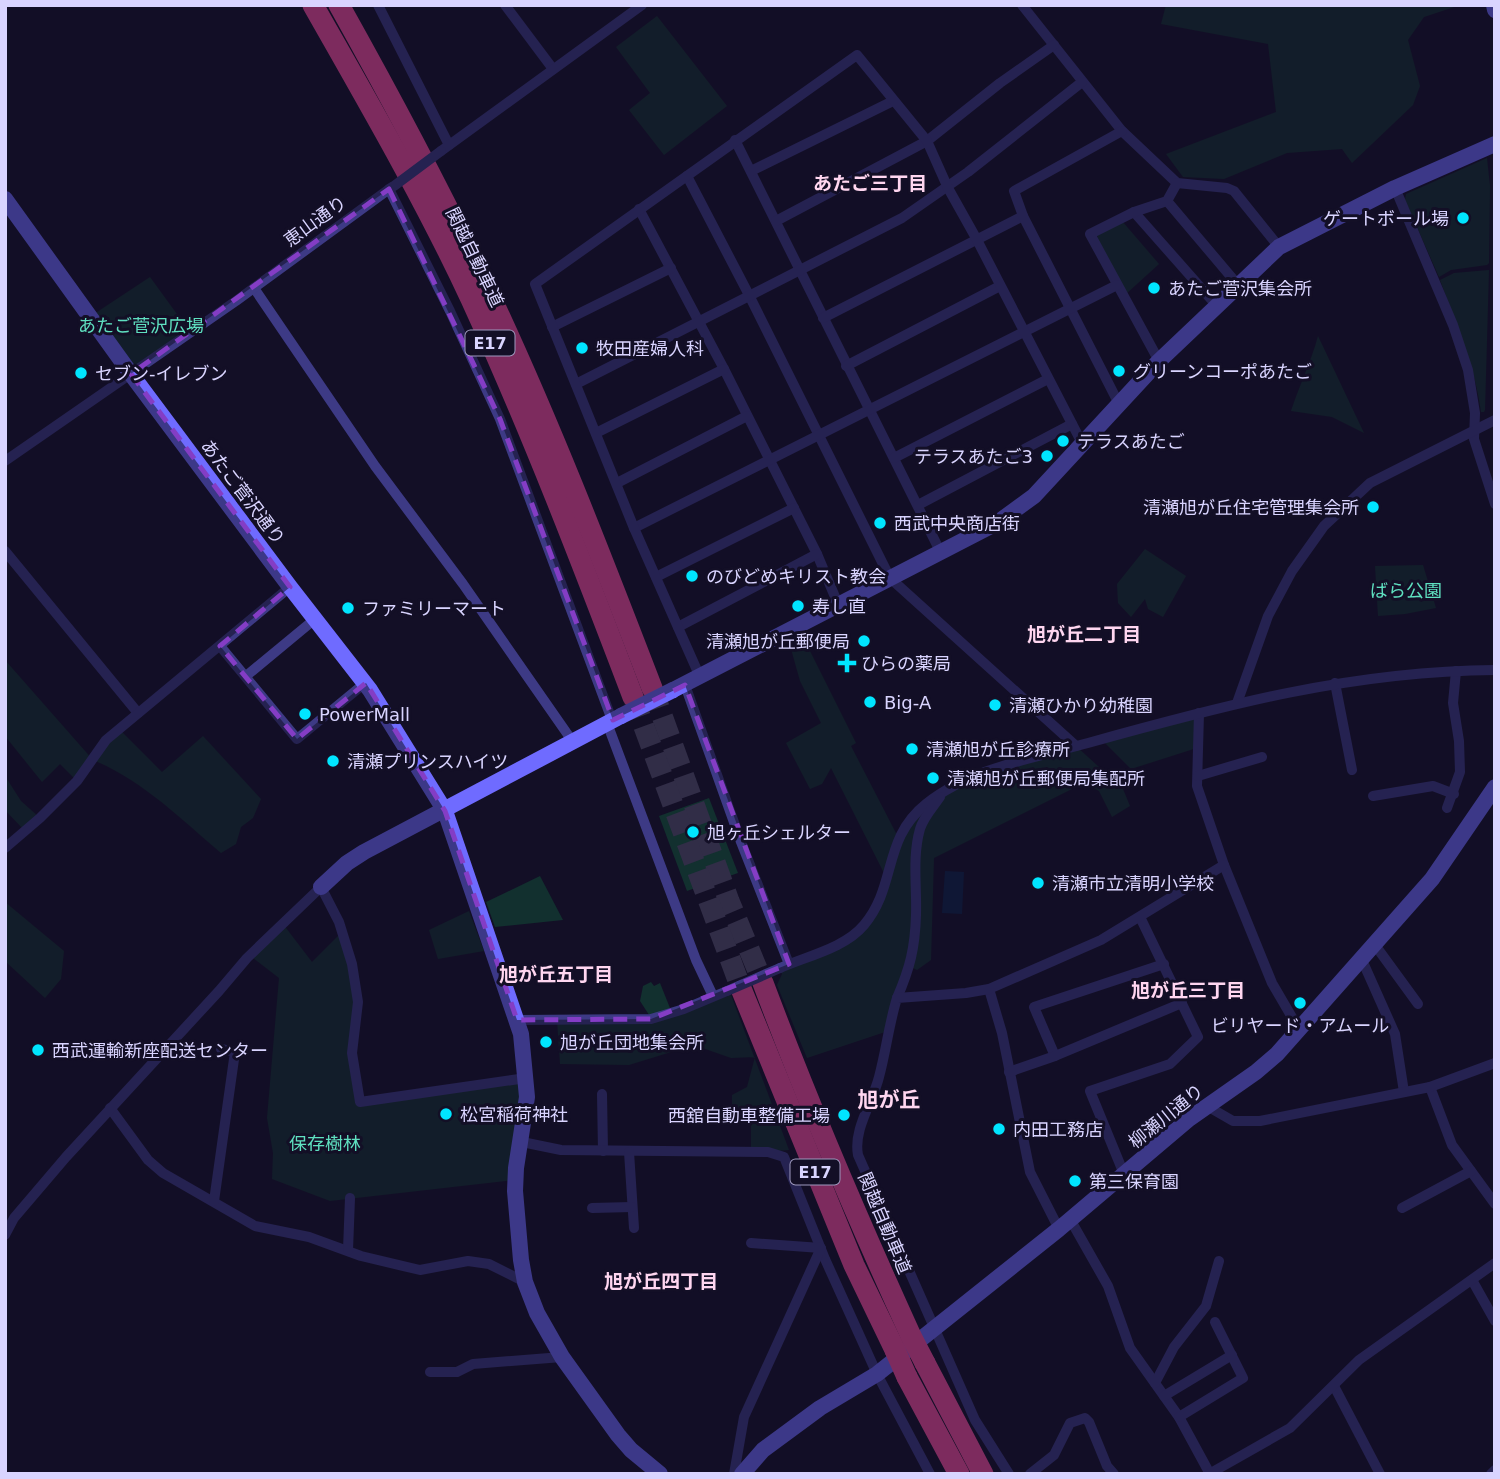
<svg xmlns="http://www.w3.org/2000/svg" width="1500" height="1479" viewBox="0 0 1500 1479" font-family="'DejaVu Sans','Noto Sans JP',sans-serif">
<rect width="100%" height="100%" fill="#130f26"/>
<!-- green -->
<g fill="#12302f">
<path d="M 1166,5 L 1460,5 L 1424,17 L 1408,40 L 1420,86 L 1413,105 L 1352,163 L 1342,149 L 1287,153 L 1224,179 L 1183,177 L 1166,154 L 1276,112 L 1268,44 L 1161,24 Z"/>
<path d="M 657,16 L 727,106 L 664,155 L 629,110 L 650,93 L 616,47 Z"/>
<path d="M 1487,158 L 1490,186 L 1489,263 L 1487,265 L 1451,270 L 1439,277 L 1405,200 L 1406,194 Z"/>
<path d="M 1122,221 L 1159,264 L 1126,294 L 1097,238 L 1098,233 Z"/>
<path d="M 1489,270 L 1485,410 L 1484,412 L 1481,412 C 1475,366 1456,323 1440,280 L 1454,273 Z"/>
<path d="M 150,277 L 190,332 L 131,374 L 91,316 Z"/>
<path d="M 1318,336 L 1364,433 L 1332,417 L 1291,411 C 1299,386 1311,362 1318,336 Z"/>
<path d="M 1145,549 L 1186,576 L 1163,617 L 1148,609 L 1145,599 L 1131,617 L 1118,603 L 1117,584 Z"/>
<path d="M 1423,565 L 1436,608 L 1405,614 L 1378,616 L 1375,566 Z"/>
<path d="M 797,625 L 856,743 L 851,746 L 898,837 L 920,808 L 979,774 L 1076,746 L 1123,789 L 1130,806 L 1112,817 L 1099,791 L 1084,783 L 934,858 L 931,960 L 917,970 L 911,967 L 888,1031 L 807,1058 L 777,985 L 782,974 L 780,968 L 849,938 L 864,925 L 887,879 L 831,768 L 822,784 L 810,789 L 786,743 L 821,723 L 800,681 L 786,631 Z"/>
<path d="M 5,660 L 93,760 L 119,729 L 162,772 L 203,736 L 261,799 L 253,818 L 241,827 L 236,844 L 221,853 C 181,819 142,780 93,760 L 77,781 L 60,764 L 42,782 L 5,736 Z"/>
<path d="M 1199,713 L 1200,747 L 1131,769 L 1101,739 Z"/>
<path d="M 5,776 L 21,801 L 40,818 L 24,830 L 5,810 Z"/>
<path d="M 709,798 L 738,873 L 687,891 L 659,816 Z"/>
<path d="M 540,876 L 563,920 L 495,927 L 486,902 Z"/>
<path d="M 5,902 L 64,951 L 61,979 L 45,998 L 5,961 Z"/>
<path d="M 469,911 L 484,951 L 438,959 L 429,930 Z"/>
<path d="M 283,924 L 312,962 L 342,932 L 358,1002 L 352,1053 L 360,1102 L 526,1078 L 515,1180 L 330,1201 L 272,1179 L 273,1153 L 267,1118 L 279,978 L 249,955 Z"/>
<path d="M 651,982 L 654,986 L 660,983 L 672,1013 L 731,995 L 789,1150 L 751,1153 L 751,1118 L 732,1118 L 732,1095 L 747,1087 L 755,1057 L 731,1058 L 694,1045 L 629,1065 L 560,1064 L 557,1020 L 651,1018 L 640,1001 L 643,986 Z"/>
</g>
<!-- water -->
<path fill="#0c2248" d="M 945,871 L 964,872 L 962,914 L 942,913 Z"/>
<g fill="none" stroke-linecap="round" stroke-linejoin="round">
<!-- highway-tunnel -->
<g stroke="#312d47" stroke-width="21" stroke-dasharray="21 10" stroke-linecap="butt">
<path d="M 652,688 L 729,901 L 763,983"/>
<path d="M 633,697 L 742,991"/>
</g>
<!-- street -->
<g stroke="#3d3a85" stroke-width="10">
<path d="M 378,5 L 449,145"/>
<path d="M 505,5 L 553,69"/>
<path d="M 1022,5 L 1122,131 L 1177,183 L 1227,188 L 1234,191 L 1279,247"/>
<path d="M 735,140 L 941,553"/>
<path d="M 441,151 L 642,5"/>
<path d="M 751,171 L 893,101"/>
<path d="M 687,176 L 749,295 L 890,578 L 1076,746"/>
<path d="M 1395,188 L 1453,325 L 1468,370 L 1475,413 L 1474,439 L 1495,504"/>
<path d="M 389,189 L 450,311 L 500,419 L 612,720"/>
<path d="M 1167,201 L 1238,285"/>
<path d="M 639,209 L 724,369 L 817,554 L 838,604"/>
<path d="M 1134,212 L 1217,306"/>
<path d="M 776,221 L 927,141 L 1000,83 L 1054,45"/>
<path d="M 254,288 L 375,466 L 463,584 L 573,742"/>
<path d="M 823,318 L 1023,216"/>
<path d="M 552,327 L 671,268"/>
<path d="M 1159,361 L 1090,234 L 1134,212 L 1167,201 L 1177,183"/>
<path d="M 846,366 L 1000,286"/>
<path d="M 576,384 L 902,218 L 968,172 L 1082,82"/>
<path d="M 1119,404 L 1023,216 L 1014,191 L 1122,131"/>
<path d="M 596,433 L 724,369"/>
<path d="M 894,458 L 1048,379"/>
<path d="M 5,461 L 236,301 L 392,187"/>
<path d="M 617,483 L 747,416"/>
<path d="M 918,505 L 1072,424"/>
<path d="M 634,528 L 1117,285"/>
<path d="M 5,551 L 138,713"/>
<path d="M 656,577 L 794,508"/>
<path d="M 678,627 L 817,554"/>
<path d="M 220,646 L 297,739 L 365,683"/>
<path d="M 246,676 L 315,619"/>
<path d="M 700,677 L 634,528 L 535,284 L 857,55 L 927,141 L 948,188 L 976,238 L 1083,445"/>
<path d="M 1335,683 L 1352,770"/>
<path d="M 685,685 L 741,842 L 789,964"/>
<path d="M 1237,703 L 1268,616 L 1292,571 L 1324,526 L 1370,483 L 1495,420"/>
<path d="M 1199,713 L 1197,786 L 1224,865 L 1272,983 L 1300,1031"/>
<path d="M 607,723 L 696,960 L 713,996"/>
<path d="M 1198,776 L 1262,757"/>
<path d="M 1373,796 L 1433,786 L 1454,794"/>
<path d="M 1447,808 L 1460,772 L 1459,741 L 1453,703 L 1456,671"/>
<path d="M 5,848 L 40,818 L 77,781 L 106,740 L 290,587"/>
<path d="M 1375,945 L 1418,1004"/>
<path d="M 1362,960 L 1395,1034 L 1404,1092"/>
<path d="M 780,968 C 807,956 845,948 864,925 C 897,886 882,839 926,804 C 971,768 1034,758 1088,743 C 1225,705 1352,671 1495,670"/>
<path d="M 989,989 L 1002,1033 L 1030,1172 L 1059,1229"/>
<path d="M 897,998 C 910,968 915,948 916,915 C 917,887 912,857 920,829 C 923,818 933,807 940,797"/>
<path d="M 517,1020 L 651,1019 L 684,1009 L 727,991"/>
<path d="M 1055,1056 L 1034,1007 L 1164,964"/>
<path d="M 1009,1072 L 1055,1056 L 1182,1003"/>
<path d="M 1430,1087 L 1452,1145 L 1495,1204"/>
<path d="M 602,1094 L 603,1151"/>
<path d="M 1207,1106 L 1233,1121 L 1260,1121 L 1430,1087 L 1495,1063"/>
<path d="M 110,1108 L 148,1160 L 163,1173 L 255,1226 L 309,1237 L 361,1256 L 420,1270 L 468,1261 L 489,1264 L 525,1282"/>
<path d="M 522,1142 L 561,1150 L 768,1152 L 784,1157 L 825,1259 L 877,1374 L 930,1474"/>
<path d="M 629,1152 L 634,1228"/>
<path d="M 1124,1174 L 1090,1091 L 1170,1064 L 1198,1037 L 1140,917"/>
<path d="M 214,1201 L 235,1052 L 221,1049"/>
<path d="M 592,1208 L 632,1207"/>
<path d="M 1402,1208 L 1471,1171"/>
<path d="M 1070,1219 L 1108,1286 L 1130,1348 L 1179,1417 L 1210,1474"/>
<path d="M 5,1235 L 14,1218 L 66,1157 L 219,991 L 247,958 L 321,887 L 339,922 L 352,964 L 358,1002 L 352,1053 L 360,1102 L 526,1078"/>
<path d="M 348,1250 L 350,1198"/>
<path d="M 1472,1280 L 1495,1321"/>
<path d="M 430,1372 L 457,1372 L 473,1364 L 562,1357"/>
<path d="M 1155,1383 L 1174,1347 L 1206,1306 L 1219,1261"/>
<path d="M 1334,1386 L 1380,1474"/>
<path d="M 1164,1396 L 1232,1355"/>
<path d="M 1179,1417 L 1243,1378 L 1215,1322"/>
<path d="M 734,1474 L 744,1417 L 821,1248 L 751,1243"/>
<path d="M 1009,1474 L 975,1420 L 858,1155 C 853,1129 873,1102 879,1077 C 886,1051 889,1024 897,998 L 966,993 L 989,989 L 1101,940 L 1224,865"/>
<path d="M 1030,1474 L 1054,1455 L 1070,1423 L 1085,1418 L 1089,1422 L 1107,1466 L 1114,1474"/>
<path d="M 1209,1474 L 1290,1428 L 1359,1360 L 1495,1263"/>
<path d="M 1491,1474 L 1495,1470"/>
</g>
<!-- secondary -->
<g stroke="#6f6bff" stroke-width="16">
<path d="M 1494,5 L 1495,10"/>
<path d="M 5,199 L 131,374 L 290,587 L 370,690 L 445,811 L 521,1034 L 527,1097 L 516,1168 L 515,1191 L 521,1260 L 525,1282 L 537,1313 L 562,1357 L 618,1435 L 631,1450 L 660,1474"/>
<path d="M 673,690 L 997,523 L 1034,496 L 1159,361 L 1279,247 L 1395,188 L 1495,144"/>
<path d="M 321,887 L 347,863 L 364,852 L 621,716"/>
<path d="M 742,1474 L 763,1450 L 820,1408 L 877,1374 L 1059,1229 L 1189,1119 L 1256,1072 L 1277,1054 L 1432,879 L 1495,787"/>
</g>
<!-- highway -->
<g stroke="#ff4fa3" stroke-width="21">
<path d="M 313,5 C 368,102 424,198 471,299 C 531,430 582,563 633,697"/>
<path d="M 339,5 C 391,98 441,191 486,287 C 548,418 600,553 652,688"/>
<path d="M 763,983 C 808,1103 858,1220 911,1336"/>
<path d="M 742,991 L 854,1265 L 895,1350"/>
<path d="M 925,1363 L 983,1474"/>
<path d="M 907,1377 L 959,1474"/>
</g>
<!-- street-bridge -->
<g stroke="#3d3a85" stroke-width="10">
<path d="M 394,186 L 441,151"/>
<path d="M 727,991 L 780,968"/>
</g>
<!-- secondary-bridge -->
<path stroke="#6f6bff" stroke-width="16" d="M 621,716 L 673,690"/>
<!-- highway-bridge -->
<g stroke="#ff4fa3" stroke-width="21">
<path d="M 911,1336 L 925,1363"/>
<path d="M 895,1350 L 907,1377"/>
</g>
</g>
<!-- marked area -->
<path d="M0 0H1500V1479H0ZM 389,189 L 500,419 L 613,720 L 685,685 L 789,964 L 651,1019 L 517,1020 L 445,811 L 366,683 L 297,739 L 220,646 L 290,587 L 131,374 Z" fill="#130f26" fill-opacity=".55" fill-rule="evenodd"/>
<path fill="none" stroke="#843dc5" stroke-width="5" stroke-dasharray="14 9" stroke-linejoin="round" d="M 389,189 L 500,419 L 613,720 L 685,685 L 789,964 L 651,1019 L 517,1020 L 445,811 L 366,683 L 297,739 L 220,646 L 290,587 L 131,374 Z"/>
<!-- markers -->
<g fill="#00e5ff" stroke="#130f26" stroke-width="2.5">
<circle cx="1463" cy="218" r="7"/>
<circle cx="1154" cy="288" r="7"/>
<circle cx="582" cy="348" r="7"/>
<circle cx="1119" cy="371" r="7"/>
<circle cx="81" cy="373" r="7"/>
<circle cx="1063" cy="441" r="7"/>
<circle cx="1047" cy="456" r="7"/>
<circle cx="1373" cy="507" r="7"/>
<circle cx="880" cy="523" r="7"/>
<circle cx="692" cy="576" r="7"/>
<circle cx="798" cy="606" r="7"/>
<circle cx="348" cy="608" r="7"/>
<circle cx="864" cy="641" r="7"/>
<path d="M843.5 652.5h7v7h7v7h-7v7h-7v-7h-7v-7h7z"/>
<circle cx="870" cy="702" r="7"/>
<circle cx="995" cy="705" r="7"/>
<circle cx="305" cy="714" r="7"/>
<circle cx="912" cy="749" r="7"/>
<circle cx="333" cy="761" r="7"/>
<circle cx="933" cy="778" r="7"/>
<circle cx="693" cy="832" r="7"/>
<circle cx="1038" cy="883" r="7"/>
<circle cx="1300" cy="1003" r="7"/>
<circle cx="546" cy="1042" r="7"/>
<circle cx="38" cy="1050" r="7"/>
<circle cx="446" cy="1114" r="7"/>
<circle cx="844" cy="1115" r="7"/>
<circle cx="999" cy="1129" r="7"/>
<circle cx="1075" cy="1181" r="7"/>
</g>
<g text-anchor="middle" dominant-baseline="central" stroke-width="6" stroke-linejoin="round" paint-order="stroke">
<!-- shield labels -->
<g fill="#130f26" stroke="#9e99be" stroke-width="2">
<rect x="465.5" y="330.5" width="49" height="25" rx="5"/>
<rect x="790.5" y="1159.5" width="49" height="25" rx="5"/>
</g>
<g font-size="16" font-weight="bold" fill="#d9d4ff">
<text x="490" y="343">E17</text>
<text x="815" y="1172">E17</text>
</g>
<!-- poi labels -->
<g font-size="18" fill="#d9d4ff" stroke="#130f26" text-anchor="start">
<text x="1449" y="218" text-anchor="end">ゲートボール場</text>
<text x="1168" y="288">あたご菅沢集会所</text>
<text x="596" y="348">牧田産婦人科</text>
<text x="1133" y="371">グリーンコーポあたご</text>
<text x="95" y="373">セブン-イレブン</text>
<text x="1077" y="441">テラスあたご</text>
<text x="1033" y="456" text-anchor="end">テラスあたご3</text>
<text x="1359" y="507" text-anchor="end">清瀬旭が丘住宅管理集会所</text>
<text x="894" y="523">西武中央商店街</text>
<text x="706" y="576">のびどめキリスト教会</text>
<text x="812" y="606">寿し直</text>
<text x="362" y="608">ファミリーマート</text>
<text x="850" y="641" text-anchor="end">清瀬旭が丘郵便局</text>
<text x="861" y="663">ひらの薬局</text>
<text x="884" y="702">Big-A</text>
<text x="1009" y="705">清瀬ひかり幼稚園</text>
<text x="319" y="714">PowerMall</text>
<text x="926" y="749">清瀬旭が丘診療所</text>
<text x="347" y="761">清瀬プリンスハイツ</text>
<text x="947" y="778">清瀬旭が丘郵便局集配所</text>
<text x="707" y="832">旭ヶ丘シェルター</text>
<text x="1052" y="883">清瀬市立清明小学校</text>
<text x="1300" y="1025" text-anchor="middle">ビリヤード・アムール</text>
<text x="560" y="1042">旭が丘団地集会所</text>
<text x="52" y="1050">西武運輸新座配送センター</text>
<text x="460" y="1114">松宮稲荷神社</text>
<text x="830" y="1115" text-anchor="end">西舘自動車整備工場</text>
<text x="1013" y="1129">内田工務店</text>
<text x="1089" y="1181">第三保育園</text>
</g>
<!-- street labels -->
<g font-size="18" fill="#d9d4ff" stroke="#130f26">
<text transform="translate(315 221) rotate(-36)">恵山通り</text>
<text transform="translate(475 257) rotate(64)">関越自動車道</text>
<text transform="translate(243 492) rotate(53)">あたご菅沢通り</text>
<text transform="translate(1166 1116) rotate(-39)">柳瀬川通り</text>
<text transform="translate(885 1223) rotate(67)">関越自動車道</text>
</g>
<!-- park labels -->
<g font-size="18" fill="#5fe0c0" stroke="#130f26">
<text x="141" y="325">あたご菅沢広場</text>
<text x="1406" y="590">ばら公園</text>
<text x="325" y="1143">保存樹林</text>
</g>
<!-- neighbourhood labels -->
<g font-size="19" font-weight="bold" fill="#ffd6f0" stroke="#130f26">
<text x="870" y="183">あたご三丁目</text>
<text x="1084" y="634">旭が丘二丁目</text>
<text x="556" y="974">旭が丘五丁目</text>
<text x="1188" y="990">旭が丘三丁目</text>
<text x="661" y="1281">旭が丘四丁目</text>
</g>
<!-- quarter labels -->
<g font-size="21" font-weight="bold" fill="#ffd6f0" stroke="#130f26">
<text x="889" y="1100">旭が丘</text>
</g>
</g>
<!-- border -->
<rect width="1500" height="1479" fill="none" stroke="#d9d4ff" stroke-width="14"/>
</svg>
